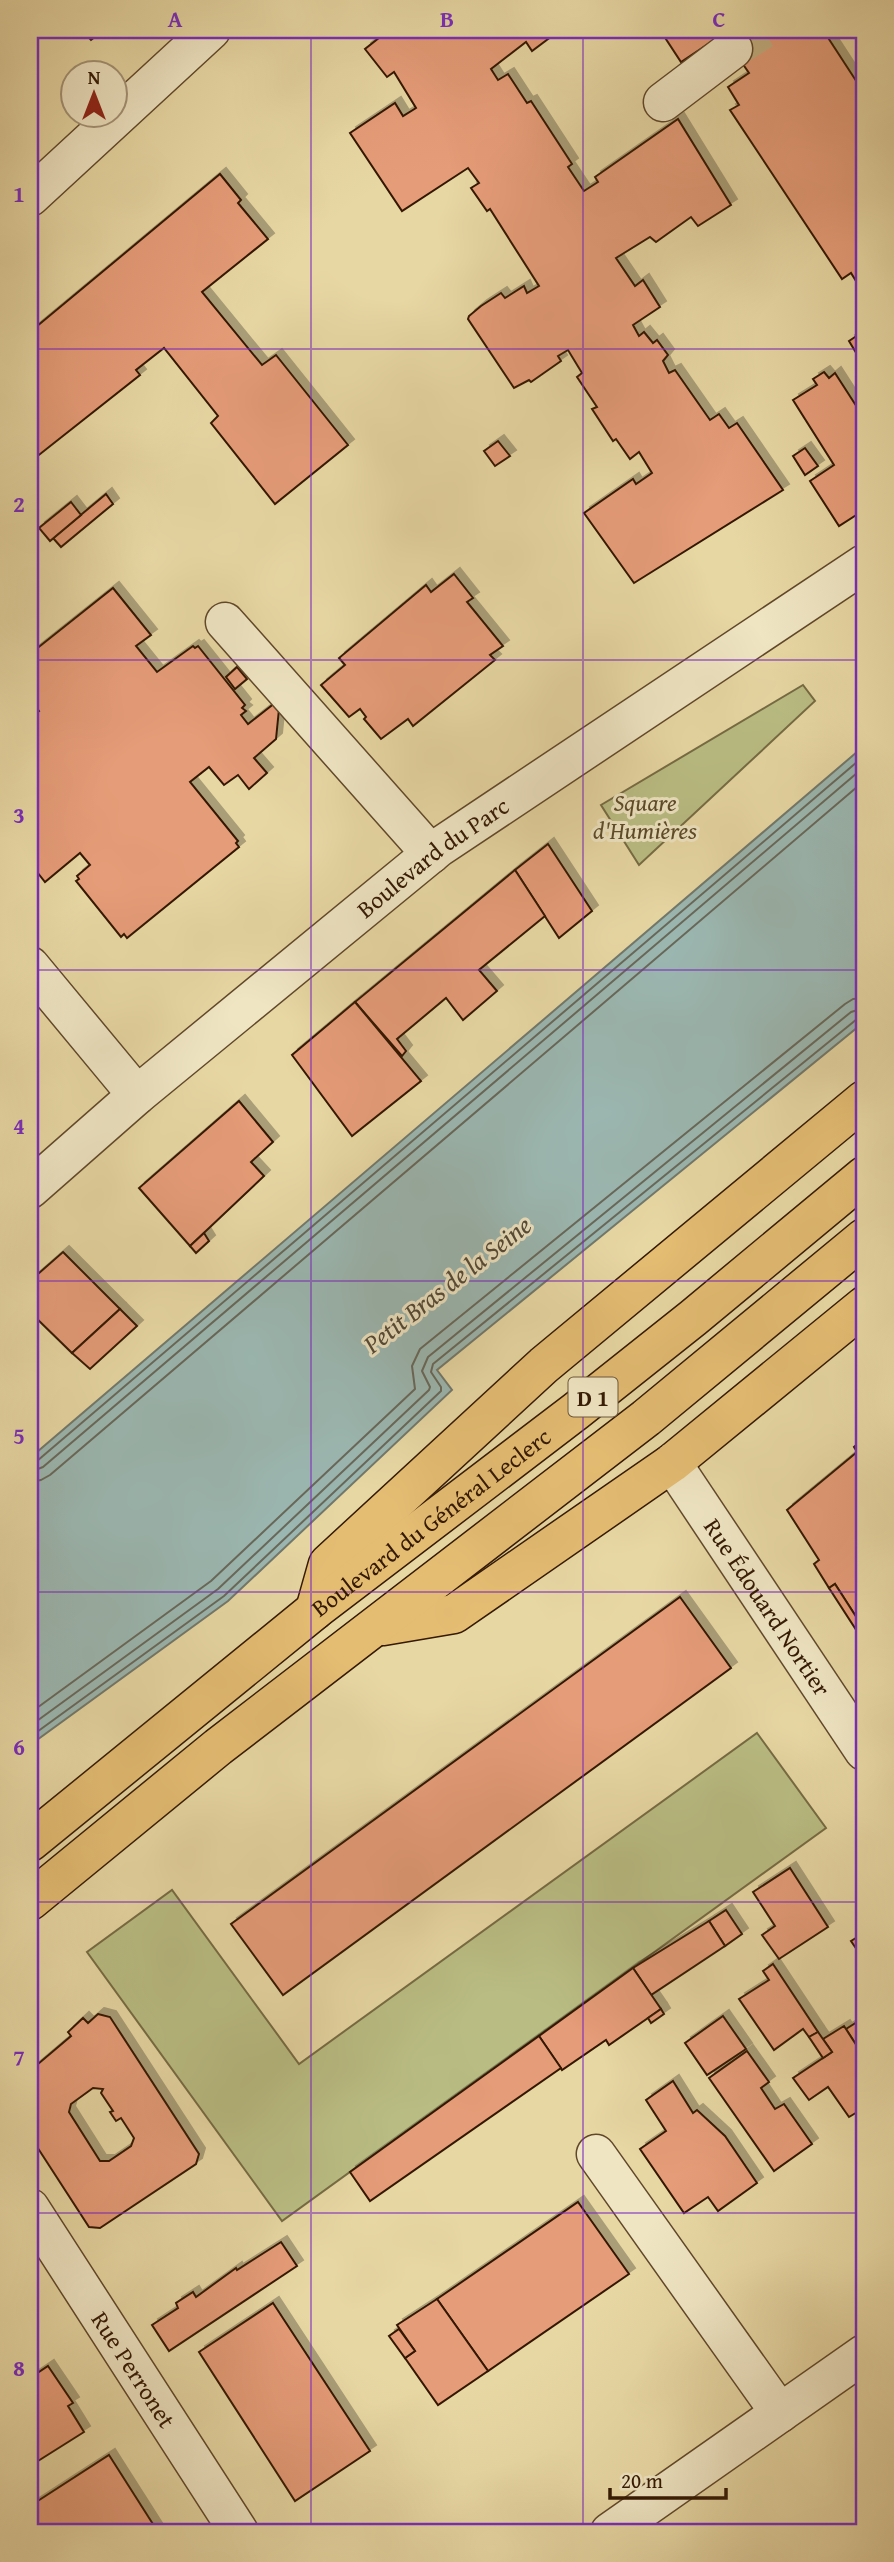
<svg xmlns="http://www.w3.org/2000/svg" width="894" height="2562" viewBox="0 0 894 2562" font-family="'Gentium Book Plus',serif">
<defs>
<filter id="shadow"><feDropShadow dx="6" dy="-6" stdDeviation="0" flood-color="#0004"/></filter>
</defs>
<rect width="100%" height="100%" fill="#e7d7a3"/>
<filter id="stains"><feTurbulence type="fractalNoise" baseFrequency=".00286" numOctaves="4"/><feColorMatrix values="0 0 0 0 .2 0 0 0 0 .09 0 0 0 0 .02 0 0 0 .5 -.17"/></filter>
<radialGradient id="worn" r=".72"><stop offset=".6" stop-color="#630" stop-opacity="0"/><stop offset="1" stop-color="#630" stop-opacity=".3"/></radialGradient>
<!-- green -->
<g fill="#b9bd83" stroke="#766b43" stroke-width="2">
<path d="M 803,685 L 815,701 L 639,865 L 601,805 Z"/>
<path d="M 757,1733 L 826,1828 L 282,2221 L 87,1952 L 172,1890 L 299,2064 Z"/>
</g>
<!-- water -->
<path fill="#9bb7b1" stroke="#72786b" stroke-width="2" d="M 864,746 L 864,1022 L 437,1370 L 452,1390 L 228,1601 L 30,1745 L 30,1458 Z"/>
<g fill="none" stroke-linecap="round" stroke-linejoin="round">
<!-- shore -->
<g stroke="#68685a" stroke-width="2">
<path d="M 30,1463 L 37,1461 L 864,756"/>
<path d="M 30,1472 L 43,1467 L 864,767"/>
<path d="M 30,1482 L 41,1480 L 50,1475 L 864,781"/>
<path d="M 30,1713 L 211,1581 L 415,1389 L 412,1366 L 420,1349 L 845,1004 L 853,999 L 864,998"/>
<path d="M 30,1726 L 218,1589 L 429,1390 L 430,1387 L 422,1371 L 428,1357 L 851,1012 L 864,1008"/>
<path d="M 30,1737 L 224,1596 L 441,1391 L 441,1387 L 431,1372 L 433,1364 L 857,1019 L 864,1017"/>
</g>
</g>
<!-- building -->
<g fill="#e59c78" stroke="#341903" stroke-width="2" fill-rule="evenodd" filter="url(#shadow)">
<path d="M 82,30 L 104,30 L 91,40 Z"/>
<path d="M 389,30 L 560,30 L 532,51 L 526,42 L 491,69 L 498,80 L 508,74 L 527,103 L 531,101 L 572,164 L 568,167 L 584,191 L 598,182 L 595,177 L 678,119 L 731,205 L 698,226 L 691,217 L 656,242 L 650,237 L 616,258 L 635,286 L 643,280 L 660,307 L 633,325 L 639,336 L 644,332 L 653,343 L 657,340 L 668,355 L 663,361 L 669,373 L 675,370 L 710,420 L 719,414 L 729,428 L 737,423 L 783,490 L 634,583 L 584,513 L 633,479 L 636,484 L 652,473 L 639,452 L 630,459 L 616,439 L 613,441 L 592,409 L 597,407 L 577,377 L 582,373 L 568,350 L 558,356 L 561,361 L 531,382 L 529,380 L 514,388 L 468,319 L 469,316 L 481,306 L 501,293 L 505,298 L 524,286 L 527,293 L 539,286 L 490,209 L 487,211 L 471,188 L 479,183 L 468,168 L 402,211 L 350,133 L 395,103 L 403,116 L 416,108 L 394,72 L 387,77 L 365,49 Z"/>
<path d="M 660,30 L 729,30 L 681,62 Z"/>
<path d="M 729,30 L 823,30 L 864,93 L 864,288 L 859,286 L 851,273 L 842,279 L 730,110 L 739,105 L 728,87 L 749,73 L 722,34 Z"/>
<path d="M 220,174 L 241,200 L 238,203 L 268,239 L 202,292 L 262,365 L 276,355 L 348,445 L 275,504 L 211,423 L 218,416 L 164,348 L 136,370 L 140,375 L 30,462 L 30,332 Z"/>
<path d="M 864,331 L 864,366 L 849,341 Z"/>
<path d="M 824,372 L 829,378 L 835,373 L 864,418 L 864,510 L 839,526 L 810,481 L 834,465 L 793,400 L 817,385 L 813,379 Z"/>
<path d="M 498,441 L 510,456 L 495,466 L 484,451 Z"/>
<path d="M 805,448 L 818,466 L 805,475 L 793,456 Z"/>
<path d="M 106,494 L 113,504 L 61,547 L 53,538 Z"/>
<path d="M 71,502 L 81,515 L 50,541 L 39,528 Z"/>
<path d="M 454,574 L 473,598 L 467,602 L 503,646 L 490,655 L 495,660 L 413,726 L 408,719 L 381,739 L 364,719 L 366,717 L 360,709 L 349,717 L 321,685 L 345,665 L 339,658 L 426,585 L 431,592 Z"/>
<path d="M 113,588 L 151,635 L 136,646 L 157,672 L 193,646 L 195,648 L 198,646 L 245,705 L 242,708 L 246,711 L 241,715 L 248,724 L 280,699 L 276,739 L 254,758 L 267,773 L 249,789 L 238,775 L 224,785 L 209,767 L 190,782 L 238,841 L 236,843 L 239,847 L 127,938 L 124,934 L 121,937 L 76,881 L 79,879 L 77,876 L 90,865 L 80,853 L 45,882 L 30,863 L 30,710 L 34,715 L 39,711 L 30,699 L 30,654 Z"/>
<path d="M 237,667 L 247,679 L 235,689 L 226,677 Z"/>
<path d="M 548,844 L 592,911 L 559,938 L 515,870 Z"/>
<path d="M 515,870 L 545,916 L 479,970 L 497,991 L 463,1020 L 446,998 L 397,1039 L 406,1051 L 402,1056 L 355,1002 Z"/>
<path d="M 355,1002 L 421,1081 L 352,1136 L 292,1055 Z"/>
<path d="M 239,1101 L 273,1142 L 251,1162 L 264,1176 L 190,1246 L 139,1188 Z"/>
<path d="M 204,1233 L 209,1241 L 196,1253 L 190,1246 Z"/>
<path d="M 63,1252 L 120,1309 L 72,1353 L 30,1312 L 30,1281 Z"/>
<path d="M 120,1309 L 137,1326 L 90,1369 L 72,1353 Z"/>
<path d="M 864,1438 L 863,1524 L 864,1629 L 835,1584 L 829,1588 L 814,1564 L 819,1560 L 787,1510 L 857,1452 L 854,1447 Z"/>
<path d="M 835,1584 L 864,1629 L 864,1642 L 829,1588 Z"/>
<path d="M 680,1597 L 731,1668 L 283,1995 L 231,1924 Z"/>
<path d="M 790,1868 L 828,1927 L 779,1959 L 762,1935 L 775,1926 L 753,1892 Z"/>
<path d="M 726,1910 L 742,1934 L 725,1946 L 709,1921 Z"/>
<path d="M 709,1921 L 725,1946 L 651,1995 L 633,1968 Z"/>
<path d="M 864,1933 L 864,1960 L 851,1941 Z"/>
<path d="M 773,1964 L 818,2032 L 809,2037 L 803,2029 L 774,2050 L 739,1999 L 769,1980 L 763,1971 Z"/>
<path d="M 633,1968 L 661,2009 L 609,2045 L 606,2040 L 562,2070 L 539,2036 Z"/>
<path d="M 661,2009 L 664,2014 L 651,2023 L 648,2018 Z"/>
<path d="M 98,2014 L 110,2017 L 199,2154 L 196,2164 L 100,2228 L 89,2227 L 30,2136 L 30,2069 L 31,2070 L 71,2036 L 68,2032 L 83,2018 L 88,2023 ZM 93,2088 L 103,2089 L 101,2093 L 113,2111 L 110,2112 L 116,2121 L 121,2118 L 134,2138 L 131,2146 L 109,2161 L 100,2161 L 69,2112 L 71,2104 Z"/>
<path d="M 723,2016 L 746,2049 L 707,2075 L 685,2043 Z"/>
<path d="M 862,2019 L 864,2023 L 864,2057 L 846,2029 Z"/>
<path d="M 844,2026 L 864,2057 L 864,2108 L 849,2117 L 828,2087 L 809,2100 L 793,2078 L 832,2052 L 823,2039 Z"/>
<path d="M 818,2032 L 832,2052 L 823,2058 L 809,2037 Z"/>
<path d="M 539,2036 L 561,2068 L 370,2201 L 350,2172 Z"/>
<path d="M 747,2051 L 769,2082 L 761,2088 L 775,2109 L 784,2104 L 812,2144 L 774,2171 L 709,2078 Z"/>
<path d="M 673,2081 L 693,2113 L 697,2110 L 725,2136 L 757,2183 L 718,2211 L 708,2197 L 684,2213 L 640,2149 L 666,2131 L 646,2100 Z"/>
<path d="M 578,2202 L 629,2274 L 488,2371 L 437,2299 Z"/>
<path d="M 281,2242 L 297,2266 L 169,2351 L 152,2325 L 178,2308 L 176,2303 L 193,2292 L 196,2297 L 236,2268 L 237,2270 Z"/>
<path d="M 437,2299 L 488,2371 L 438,2405 L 405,2358 L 415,2351 L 397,2325 Z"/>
<path d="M 273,2303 L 370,2451 L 295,2501 L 199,2352 Z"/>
<path d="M 399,2329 L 415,2351 L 405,2358 L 389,2336 Z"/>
<path d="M 48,2366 L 73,2403 L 68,2406 L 84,2432 L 30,2466 L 30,2378 Z"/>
<path d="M 109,2455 L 158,2532 L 36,2532 L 30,2523 L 30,2506 Z"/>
</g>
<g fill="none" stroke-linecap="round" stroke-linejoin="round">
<!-- minor-tunnel -->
<path stroke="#c3b183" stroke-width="38" stroke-dasharray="38 19" stroke-linecap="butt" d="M 733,49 L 763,30"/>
<defs>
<g id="minor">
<path d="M 663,102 L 733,49"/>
<path d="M 30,197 L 211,30"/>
<path d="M 225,622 L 431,854"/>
<path d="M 30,966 L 137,1095"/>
<path id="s1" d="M 30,1189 L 137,1095 L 438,848 L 864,564"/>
<path id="s2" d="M 672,1463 L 864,1751"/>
<path d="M 596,2154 L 780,2413"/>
<path id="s3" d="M 30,2208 L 239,2532"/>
<path d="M 610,2532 L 864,2354"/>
</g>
<g id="major">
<path d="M 315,1610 L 328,1564 L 544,1365 L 864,1100"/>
<path d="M 383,1626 L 454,1614 L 672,1463 L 864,1306"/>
<path id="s4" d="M 30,1842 L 315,1610 L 576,1411 L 693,1318 L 864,1176"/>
<path d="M 30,1901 L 218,1747 L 646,1418 L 864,1238"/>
</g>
</defs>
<!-- minor casing -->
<use href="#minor" stroke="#61482b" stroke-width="41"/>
<!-- major casing -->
<use href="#major" stroke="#341903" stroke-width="41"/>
<!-- minor -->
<use href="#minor" stroke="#efe5c3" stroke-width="38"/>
<!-- major -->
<use href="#major" stroke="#e4bc72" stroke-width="38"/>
</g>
<!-- grid -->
<path fill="none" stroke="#7b2cbf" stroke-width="2" stroke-opacity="0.55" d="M 311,30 L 311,2532M 583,30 L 583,2532M 30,349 L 864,349M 30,660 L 864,660M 30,970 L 864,970M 30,1281 L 864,1281M 30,1592 L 864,1592M 30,1902 L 864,1902M 30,2213 L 864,2213"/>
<g text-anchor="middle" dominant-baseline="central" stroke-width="6" stroke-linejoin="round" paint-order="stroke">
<!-- shield labels -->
<rect fill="#efe5c3" stroke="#6c563d" stroke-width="2" x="568.5" y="1377.5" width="49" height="39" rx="5"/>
<g font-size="23" font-weight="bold" fill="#341903">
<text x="593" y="1397">D 1</text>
</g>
<!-- park labels -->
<g font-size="24" font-style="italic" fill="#5c4a29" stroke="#efe5c3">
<text x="645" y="802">Square<tspan x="645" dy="28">d'Humières</tspan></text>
</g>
<!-- street labels -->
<g font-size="24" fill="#341903" stroke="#efe5c3">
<text stroke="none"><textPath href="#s1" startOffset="522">Boulevard du Parc</textPath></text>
<text stroke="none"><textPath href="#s4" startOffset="513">Boulevard du Général Leclerc</textPath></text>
<text stroke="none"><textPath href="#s2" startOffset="173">Rue Édouard Nortier</textPath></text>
<text stroke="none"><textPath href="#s3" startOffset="192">Rue Perronet</textPath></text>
</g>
<!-- water labels -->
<g font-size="26" font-style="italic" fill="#534837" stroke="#efe5c3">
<text transform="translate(447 1284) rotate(-38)">Petit Bras de la Seine</text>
</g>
</g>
<!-- margin -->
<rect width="894" height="2562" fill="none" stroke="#e7d7a3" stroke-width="77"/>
<!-- north arrow -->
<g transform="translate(94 94)"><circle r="33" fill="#efe5c3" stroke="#a49376" stroke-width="2"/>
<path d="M0-5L12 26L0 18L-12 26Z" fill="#8f2418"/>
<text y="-10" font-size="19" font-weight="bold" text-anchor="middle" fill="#341903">N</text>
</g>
<!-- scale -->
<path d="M610 2488v10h116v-10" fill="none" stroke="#341903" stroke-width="3.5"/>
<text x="621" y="2488" font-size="21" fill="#341903" stroke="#efe5c3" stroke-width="5" paint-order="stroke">20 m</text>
<rect x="38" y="38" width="818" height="2486" fill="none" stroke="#7b2cbf" stroke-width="2.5"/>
<g font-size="23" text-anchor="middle" font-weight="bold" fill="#7b2cbf">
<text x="175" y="27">A</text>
<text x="447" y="27">B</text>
<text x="719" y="27">C</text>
<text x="19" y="202">1</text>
<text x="19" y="512">2</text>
<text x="19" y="823">3</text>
<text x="19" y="1134">4</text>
<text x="19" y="1444">5</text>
<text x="19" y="1755">6</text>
<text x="19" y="2066">7</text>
<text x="19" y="2376">8</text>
</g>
<rect width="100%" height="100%" filter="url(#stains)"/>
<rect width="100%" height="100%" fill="url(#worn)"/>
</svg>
